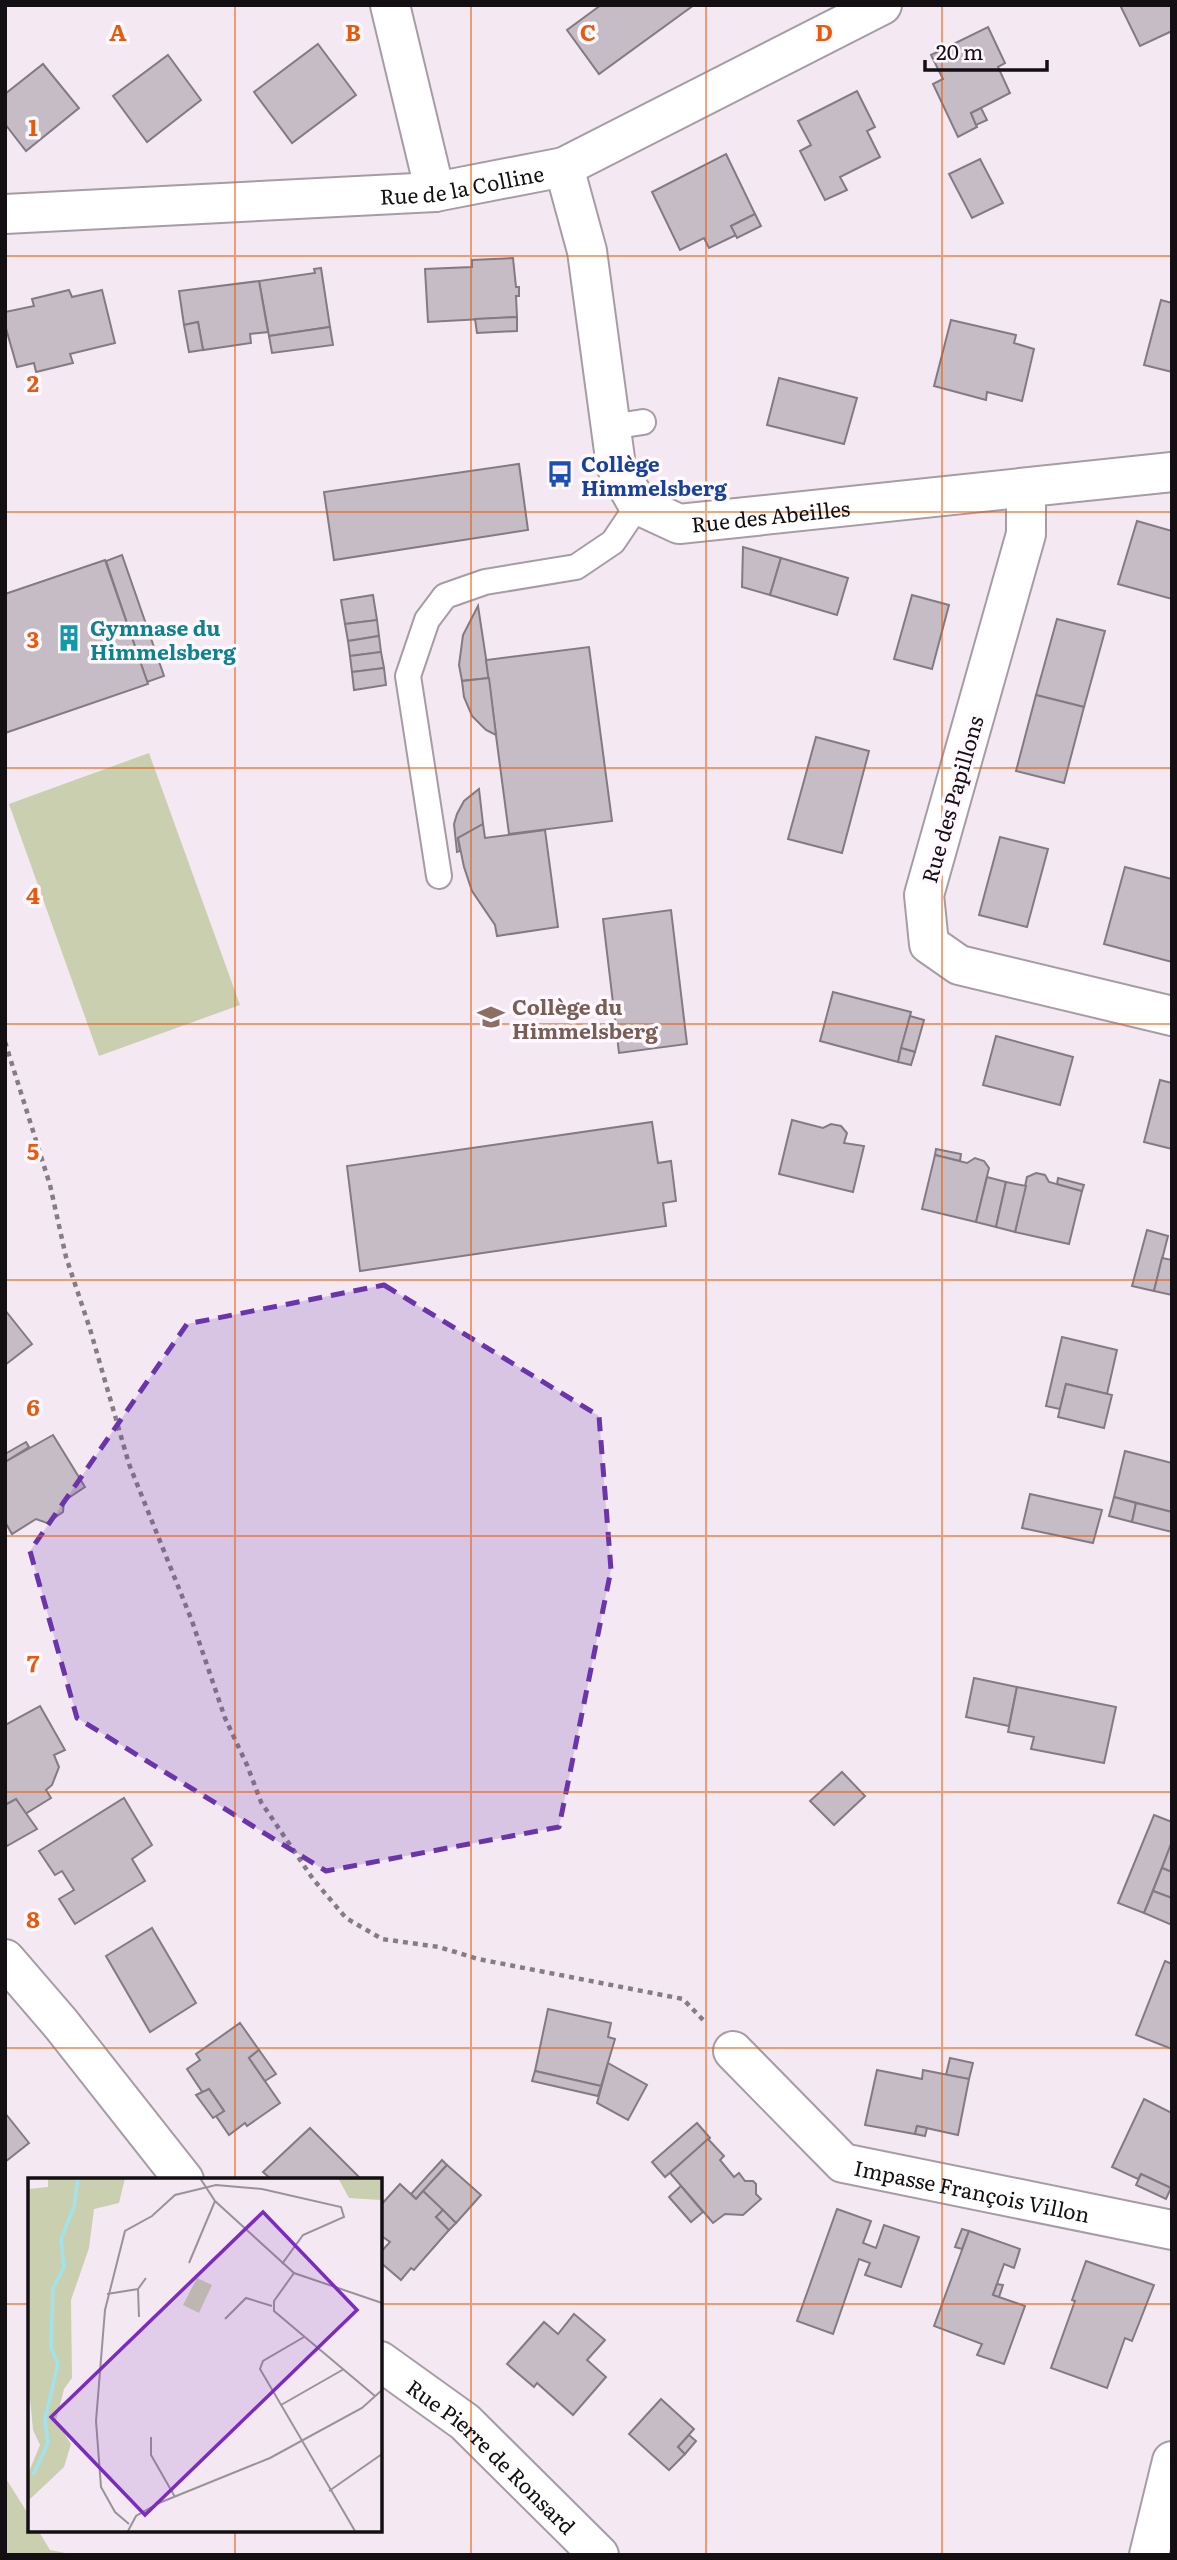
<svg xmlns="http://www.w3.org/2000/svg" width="1177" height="2560" viewBox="0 0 1177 2560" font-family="Literata,serif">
<rect width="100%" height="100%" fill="#f4e9f3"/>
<!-- green -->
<g fill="#cacfaf">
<path d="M 149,753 L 240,1005 L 99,1056 L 9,804 Z"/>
<path d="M 5,2477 L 30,2517 L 30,2530 L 38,2530 L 50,2550 L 76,2555 L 5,2555 Z"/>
</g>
<!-- building -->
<g fill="#c6bcc5" stroke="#847a83" stroke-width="2">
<path d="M 601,5 L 694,5 L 599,74 L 567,30 Z"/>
<path d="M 1120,5 L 1172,5 L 1172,31 L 1140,46 Z"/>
<path d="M 988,27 L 1005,63 L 998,67 L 1010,93 L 971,113 L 977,127 L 958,137 L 933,84 L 943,79 L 931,55 Z"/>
<path d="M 318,44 L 356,95 L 292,143 L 254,92 Z"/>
<path d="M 168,55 L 201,100 L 147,142 L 113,96 Z"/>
<path d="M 43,64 L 79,108 L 26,151 L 5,124 L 5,94 Z"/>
<path d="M 857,91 L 875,127 L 867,131 L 880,157 L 840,177 L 847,190 L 825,200 L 800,151 L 811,145 L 798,121 Z"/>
<path d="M 981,108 L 987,120 L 976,125 L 971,113 Z"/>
<path d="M 726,154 L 755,214 L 731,226 L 736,235 L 709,248 L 704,238 L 680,250 L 652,192 Z"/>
<path d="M 980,159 L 1003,203 L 972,218 L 949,174 Z"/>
<path d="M 755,214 L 761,226 L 737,238 L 731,226 Z"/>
<path d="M 513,258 L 516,287 L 519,287 L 519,296 L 516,296 L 517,317 L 428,322 L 425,269 L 472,267 L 472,260 Z"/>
<path d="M 321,268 L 330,327 L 269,336 L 259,281 L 315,273 L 314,269 Z"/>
<path d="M 259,281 L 268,332 L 250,334 L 251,343 L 203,350 L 198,322 L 184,325 L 179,291 Z"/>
<path d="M 69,290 L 72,297 L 102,290 L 115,343 L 70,354 L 73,363 L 36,372 L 34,363 L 17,367 L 5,325 L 5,312 L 34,306 L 32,299 Z"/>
<path d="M 1161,300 L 1172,303 L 1172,372 L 1144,365 Z"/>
<path d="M 517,317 L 517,331 L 477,333 L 475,319 Z"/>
<path d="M 951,320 L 1016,335 L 1014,343 L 1034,349 L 1022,401 L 987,392 L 986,400 L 934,386 Z"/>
<path d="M 198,322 L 203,350 L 189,352 L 184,325 Z"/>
<path d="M 330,327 L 333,345 L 272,353 L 269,336 Z"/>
<path d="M 779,378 L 857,398 L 844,444 L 767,425 Z"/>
<path d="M 519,464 L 528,530 L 334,560 L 324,492 Z"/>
<path d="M 1137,521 L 1172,531 L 1172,599 L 1118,584 Z"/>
<path d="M 743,547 L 781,558 L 770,595 L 742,587 Z"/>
<path d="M 122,555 L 164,676 L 147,682 L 106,561 Z"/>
<path d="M 781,558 L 848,578 L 837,615 L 770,595 Z"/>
<path d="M 105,560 L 148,684 L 5,733 L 5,594 Z"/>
<path d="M 373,595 L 377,620 L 345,624 L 341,600 Z"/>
<path d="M 912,595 L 949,605 L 932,669 L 894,659 Z"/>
<path d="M 478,606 L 489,678 L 462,681 L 459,665 L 463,635 Z"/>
<path d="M 1057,619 L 1105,631 L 1084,707 L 1036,695 Z"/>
<path d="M 377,620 L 379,636 L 348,641 L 345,624 Z"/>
<path d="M 379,636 L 381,652 L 350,656 L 348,641 Z"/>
<path d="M 589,647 L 612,821 L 509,834 L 486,660 Z"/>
<path d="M 381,652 L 384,668 L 352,672 L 350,656 Z"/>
<path d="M 384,668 L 386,685 L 354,690 L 352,672 Z"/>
<path d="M 489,678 L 496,735 L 486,730 L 472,716 L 464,697 L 462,681 Z"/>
<path d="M 1036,695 L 1084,707 L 1064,783 L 1016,771 Z"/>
<path d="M 816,737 L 869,751 L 842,853 L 788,839 Z"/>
<path d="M 479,789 L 483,824 L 458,838 L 460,851 L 457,852 L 454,824 L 457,814 L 464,801 Z"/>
<path d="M 483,824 L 485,838 L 545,830 L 558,927 L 497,936 L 495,925 L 472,891 L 464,867 L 458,838 Z"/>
<path d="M 1000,837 L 1048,849 L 1027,927 L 979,915 Z"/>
<path d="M 1125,867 L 1172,879 L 1172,962 L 1104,944 Z"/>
<path d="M 671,910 L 687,1044 L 619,1053 L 603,919 Z"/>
<path d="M 833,992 L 911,1012 L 898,1062 L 820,1041 Z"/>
<path d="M 910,1016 L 924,1020 L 915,1052 L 901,1048 Z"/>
<path d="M 996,1036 L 1073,1057 L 1060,1105 L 983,1085 Z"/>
<path d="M 901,1048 L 915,1052 L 911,1065 L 898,1062 Z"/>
<path d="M 1160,1080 L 1172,1083 L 1172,1149 L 1144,1142 Z"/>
<path d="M 792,1120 L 823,1128 L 831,1124 L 841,1126 L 847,1133 L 844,1143 L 864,1146 L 853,1192 L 779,1174 Z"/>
<path d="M 652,1122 L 658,1163 L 671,1161 L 676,1201 L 663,1203 L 666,1226 L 360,1271 L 347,1166 Z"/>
<path d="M 936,1149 L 961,1154 L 960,1161 L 935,1155 Z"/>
<path d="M 935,1155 L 967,1163 L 975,1158 L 984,1161 L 989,1168 L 976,1222 L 922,1209 Z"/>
<path d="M 1036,1173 L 1045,1175 L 1049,1182 L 1082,1191 L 1069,1244 L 1015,1232 L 1027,1177 Z"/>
<path d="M 987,1177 L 1006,1182 L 996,1227 L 976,1222 Z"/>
<path d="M 1058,1178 L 1084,1185 L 1082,1191 L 1057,1184 Z"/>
<path d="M 1006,1182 L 1026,1186 L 1015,1232 L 996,1227 Z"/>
<path d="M 1147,1230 L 1168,1236 L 1154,1291 L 1132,1286 Z"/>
<path d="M 1162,1258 L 1172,1260 L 1172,1295 L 1154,1291 Z"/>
<path d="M 5,1310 L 32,1344 L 5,1365 Z"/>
<path d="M 1062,1337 L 1117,1350 L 1107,1394 L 1066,1384 L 1060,1409 L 1046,1406 Z"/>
<path d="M 1066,1384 L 1112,1395 L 1104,1428 L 1058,1417 Z"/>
<path d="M 53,1435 L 85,1487 L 64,1501 L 63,1512 L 47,1523 L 36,1519 L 12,1534 L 5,1522 L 5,1462 Z"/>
<path d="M 26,1442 L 29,1447 L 5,1462 L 5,1454 Z"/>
<path d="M 1125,1451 L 1172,1463 L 1172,1512 L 1114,1497 Z"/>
<path d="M 1030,1494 L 1102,1510 L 1093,1543 L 1022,1528 Z"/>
<path d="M 1114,1497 L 1136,1503 L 1132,1522 L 1109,1516 Z"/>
<path d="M 1136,1503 L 1172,1512 L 1172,1532 L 1132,1522 Z"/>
<path d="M 974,1678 L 1017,1687 L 1009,1726 L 966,1717 Z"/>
<path d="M 1017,1687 L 1116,1707 L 1104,1763 L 1031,1749 L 1034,1737 L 1008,1732 Z"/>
<path d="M 40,1706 L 65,1750 L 54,1755 L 59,1767 L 52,1785 L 46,1790 L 51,1798 L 25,1814 L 16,1799 L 5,1805 L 5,1725 Z"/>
<path d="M 842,1772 L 865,1796 L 834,1825 L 810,1801 Z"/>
<path d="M 124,1798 L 152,1845 L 132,1859 L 145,1881 L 75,1924 L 59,1899 L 74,1890 L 62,1871 L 55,1875 L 39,1851 Z"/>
<path d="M 16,1799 L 37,1829 L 5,1847 L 5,1805 Z"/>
<path d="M 1154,1815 L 1172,1822 L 1172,1842 L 1144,1913 L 1118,1903 Z"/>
<path d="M 1171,1844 L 1172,1844 L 1172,1872 L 1162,1868 Z"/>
<path d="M 1162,1868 L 1172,1872 L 1172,1898 L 1153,1891 Z"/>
<path d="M 1153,1891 L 1172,1898 L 1172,1925 L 1144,1913 Z"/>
<path d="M 152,1928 L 196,2003 L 150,2032 L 106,1956 Z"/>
<path d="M 1165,1961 L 1172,1964 L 1172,2049 L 1136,2035 Z"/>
<path d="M 548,2009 L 611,2023 L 608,2037 L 615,2039 L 601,2086 L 535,2071 Z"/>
<path d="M 240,2023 L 259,2050 L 249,2058 L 280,2103 L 247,2126 L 245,2123 L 229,2135 L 216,2116 L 224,2111 L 209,2089 L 203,2093 L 187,2069 L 200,2060 L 196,2054 Z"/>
<path d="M 259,2050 L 276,2074 L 265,2081 L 249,2058 Z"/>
<path d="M 950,2058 L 973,2063 L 969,2079 L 946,2075 Z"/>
<path d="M 608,2063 L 647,2085 L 628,2120 L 597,2103 Z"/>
<path d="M 877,2070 L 922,2079 L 923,2070 L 969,2079 L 958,2135 L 917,2126 L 915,2134 L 865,2125 Z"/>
<path d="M 535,2071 L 601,2086 L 598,2096 L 532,2081 Z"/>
<path d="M 209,2089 L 224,2111 L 213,2118 L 196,2095 Z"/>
<path d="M 1144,2099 L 1172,2113 L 1171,2188 L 1141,2174 L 1138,2179 L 1112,2167 Z"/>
<path d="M 5,2113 L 29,2143 L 5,2162 Z"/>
<path d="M 697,2123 L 710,2138 L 665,2177 L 652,2162 Z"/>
<path d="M 917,2126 L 927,2128 L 925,2136 L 915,2134 Z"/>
<path d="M 310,2128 L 359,2177 L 356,2180 L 272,2180 L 263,2172 Z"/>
<path d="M 708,2139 L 724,2156 L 720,2160 L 734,2177 L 739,2173 L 745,2181 L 753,2181 L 756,2184 L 756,2194 L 761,2199 L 743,2215 L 725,2214 L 713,2223 L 670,2173 Z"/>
<path d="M 442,2160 L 447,2165 L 416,2199 L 411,2194 Z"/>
<path d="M 447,2165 L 481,2195 L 456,2223 L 423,2191 Z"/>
<path d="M 1141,2174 L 1171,2188 L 1166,2199 L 1136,2185 Z"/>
<path d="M 400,2184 L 416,2199 L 423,2191 L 443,2210 L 436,2217 L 449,2230 L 414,2270 L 411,2268 L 401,2280 L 380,2262 L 380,2253 L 390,2242 L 380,2235 L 380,2206 Z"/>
<path d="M 681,2186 L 703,2212 L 691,2222 L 669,2197 Z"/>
<path d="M 837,2209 L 871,2221 L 863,2243 L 876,2248 L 884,2225 L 919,2237 L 901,2287 L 865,2275 L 870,2263 L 859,2259 L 833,2334 L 797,2321 Z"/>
<path d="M 443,2210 L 456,2223 L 449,2230 L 436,2217 Z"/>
<path d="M 962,2229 L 969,2231 L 962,2249 L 955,2247 Z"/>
<path d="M 969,2231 L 1020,2249 L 1014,2268 L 1004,2264 L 993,2295 L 1025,2306 L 1004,2364 L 977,2355 L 982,2344 L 934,2326 Z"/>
<path d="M 1086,2261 L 1154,2285 L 1132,2341 L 1125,2338 L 1107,2388 L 1051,2368 L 1075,2301 L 1072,2300 Z"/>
<path d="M 997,2284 L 1003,2285 L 999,2297 L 993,2295 Z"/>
<path d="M 574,2314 L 605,2340 L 587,2360 L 606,2377 L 573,2415 L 537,2383 L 534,2387 L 507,2364 L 544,2322 L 558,2334 Z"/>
<path d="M 661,2399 L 694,2429 L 678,2447 L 685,2454 L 669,2470 L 629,2434 Z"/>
<path d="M 689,2435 L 696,2441 L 685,2454 L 678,2447 Z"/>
</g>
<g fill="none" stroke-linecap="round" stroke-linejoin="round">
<defs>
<g id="service">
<path d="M 611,427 L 643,422"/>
<path d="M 439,876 L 408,676 L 427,620 L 445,596 L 485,582 L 576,567 L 613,542 L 638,505"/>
</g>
<g id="minor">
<path d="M 390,5 L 435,192"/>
<path id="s1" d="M 564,167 L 587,251 L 616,466 L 638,505 L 679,524 L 1172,472"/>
<path id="s2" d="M 5,214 L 435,192 L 564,167 L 882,5"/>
<path d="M 1026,489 L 1026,534 L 924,895 L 929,944 L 959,965 L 1172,1016"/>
<path d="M 5,1959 L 61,2024 L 184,2180"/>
<path id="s3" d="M 733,2051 L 843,2163 L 1172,2230"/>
<path id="s4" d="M 380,2361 L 465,2422 L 599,2555"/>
<path d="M 1149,2555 L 1172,2461"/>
</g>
</defs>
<!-- service casing -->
<use href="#service" stroke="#a69ca5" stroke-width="28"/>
<!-- minor casing -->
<use href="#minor" stroke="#a69ca5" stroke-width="42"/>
<!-- path -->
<path stroke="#857d84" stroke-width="4.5" stroke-dasharray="5 5" stroke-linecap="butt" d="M 5,1042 L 50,1185 L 66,1257 L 90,1329 L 129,1464 L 192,1621 L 225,1718 L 247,1765 L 261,1802 L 313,1879 L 346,1918 L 382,1939 L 439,1947 L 478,1959 L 683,1999 L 706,2023"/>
<!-- service -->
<use href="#service" stroke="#fff" stroke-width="24"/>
<!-- minor -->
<use href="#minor" stroke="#fff" stroke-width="38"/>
</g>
<!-- marked area -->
<path fill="#6a35ab" fill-opacity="0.2" stroke="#6a35ab" stroke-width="5" stroke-dasharray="14 9" stroke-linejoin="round" d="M 384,1285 L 599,1416 L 611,1570 L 559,1827 L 326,1871 L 77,1718 L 30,1551 L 187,1324 Z"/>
<!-- grid -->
<path fill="none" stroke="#e8590c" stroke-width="2" stroke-opacity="0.55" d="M 235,5 L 235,2180M 471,5 L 471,2555M 706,5 L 706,2555M 942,5 L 942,2555M 5,256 L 1172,256M 5,512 L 1172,512M 5,768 L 1172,768M 5,1024 L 1172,1024M 5,1280 L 1172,1280M 5,1536 L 1172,1536M 5,1792 L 1172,1792M 5,2048 L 1172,2048M 5,2304 L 30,2304M 380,2304 L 1172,2304M 235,2530 L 235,2555"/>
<!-- icons -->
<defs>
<symbol id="bus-bare" viewBox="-9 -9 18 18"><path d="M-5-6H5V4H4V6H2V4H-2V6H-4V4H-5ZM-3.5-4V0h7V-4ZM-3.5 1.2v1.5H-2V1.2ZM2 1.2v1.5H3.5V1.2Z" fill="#1a4fb4" stroke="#fff8fe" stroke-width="2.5" paint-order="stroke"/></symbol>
<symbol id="building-bare" viewBox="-9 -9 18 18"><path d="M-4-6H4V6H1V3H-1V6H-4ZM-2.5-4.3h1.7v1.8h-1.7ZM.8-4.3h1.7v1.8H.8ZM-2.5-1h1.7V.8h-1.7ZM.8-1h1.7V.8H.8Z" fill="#0f9aa8" stroke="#fff8fe" stroke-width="2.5" paint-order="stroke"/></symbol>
<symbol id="school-bare" viewBox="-9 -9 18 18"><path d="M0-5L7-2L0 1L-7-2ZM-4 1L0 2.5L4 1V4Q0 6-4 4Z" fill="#8d6e63" stroke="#fff8fe" stroke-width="2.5" paint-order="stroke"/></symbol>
</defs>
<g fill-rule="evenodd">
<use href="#bus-bare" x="541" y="455" width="38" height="38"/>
<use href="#building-bare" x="50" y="619" width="38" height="38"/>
<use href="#school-bare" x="472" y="998" width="38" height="38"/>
</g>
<g text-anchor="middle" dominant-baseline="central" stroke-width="7" stroke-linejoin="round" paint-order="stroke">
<!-- street labels -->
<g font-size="21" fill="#130f12" stroke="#fff8fe">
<text stroke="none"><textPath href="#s2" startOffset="458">Rue de la Colline</textPath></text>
<text stroke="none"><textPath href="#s1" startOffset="486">Rue des Abeilles</textPath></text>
<text transform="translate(951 799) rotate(-74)">Rue des Papillons</text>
<text stroke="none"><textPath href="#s3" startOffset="289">Impasse François Villon</textPath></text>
<text stroke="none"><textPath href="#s4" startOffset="147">Rue Pierre de Ronsard</textPath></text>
</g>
<!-- transit labels -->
<g font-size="21" font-weight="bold" fill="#164399" stroke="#fff8fe" text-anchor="start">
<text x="581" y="462">Collège<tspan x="581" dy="24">Himmelsberg</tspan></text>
</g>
<!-- culture labels -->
<g font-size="21" font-weight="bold" fill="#0d838f" stroke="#fff8fe" text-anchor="start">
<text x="90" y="626">Gymnase du<tspan x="90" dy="24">Himmelsberg</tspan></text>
</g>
<!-- education labels -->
<g font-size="21" font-weight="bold" fill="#785e54" stroke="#fff8fe" text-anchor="start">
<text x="512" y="1005">Collège du<tspan x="512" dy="24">Himmelsberg</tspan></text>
</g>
</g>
<!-- overview -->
<g transform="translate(28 2178)">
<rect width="354" height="354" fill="#f4e9f3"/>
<path d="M 20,0 L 97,0 L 91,25 L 66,31 L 61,70 L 43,122 L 44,200 L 36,211 L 28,243 L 43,266 L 36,289 L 0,323 L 0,296 L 12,267 L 5,252 L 0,199 L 0,11 L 20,9 ZM 310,0 L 353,0 L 353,22 L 321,20 ZM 169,100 L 184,107 L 171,135 L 155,127 Z" fill="#cacfaf"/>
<path fill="none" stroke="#a2e3eb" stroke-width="3.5" d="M 5,297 L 20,265 L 17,241 L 30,186 L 23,170 L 25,110 L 36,89 L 33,61 L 46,29 L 50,0"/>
<path fill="none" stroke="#9a9299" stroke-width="2" d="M 172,0 L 187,23 L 266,95 L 354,125M 161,85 L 187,23M 266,95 L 246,123 L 246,133 L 347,218M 110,111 L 111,139M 79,116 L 110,111 L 118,100M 197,141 L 218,120 L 244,128M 276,159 L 235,183 L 232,191 L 327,353M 253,227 L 316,191M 123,259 L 123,277 L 147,319M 301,313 L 354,276M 101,346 L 87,334 L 73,309 L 68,243 L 77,132 L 97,53 L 124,38 L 147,17 L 188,7 L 234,11 L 313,29 L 316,39 L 275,57 L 254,86M 100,353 L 108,338 L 131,325 L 242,280 L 334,230 L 354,212"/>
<path fill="#7b2cbf" fill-opacity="0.15" stroke="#7b2cbf" stroke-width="3.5" d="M 235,34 L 329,132 L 117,337 L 23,239 Z"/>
<rect width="354" height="354" fill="none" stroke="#130f12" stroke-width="3.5"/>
</g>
<g font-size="23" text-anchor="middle" font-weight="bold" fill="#e8590c" stroke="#fff8fe" stroke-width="7" stroke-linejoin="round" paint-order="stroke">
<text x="118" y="41">A</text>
<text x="353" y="41">B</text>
<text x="588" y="41">C</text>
<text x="824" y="41">D</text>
<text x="33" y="136">1</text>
<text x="33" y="392">2</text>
<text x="33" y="648">3</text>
<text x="33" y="904">4</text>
<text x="33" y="1160">5</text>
<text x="33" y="1416">6</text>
<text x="33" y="1672">7</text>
<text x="33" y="1928">8</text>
</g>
<!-- border -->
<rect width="1177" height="2560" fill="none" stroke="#130f12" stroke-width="14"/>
<!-- scale -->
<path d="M925 60v10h122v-10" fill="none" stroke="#130f12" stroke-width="3.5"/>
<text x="936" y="60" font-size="21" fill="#130f12" stroke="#fff8fe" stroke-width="5" paint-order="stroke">20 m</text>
</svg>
